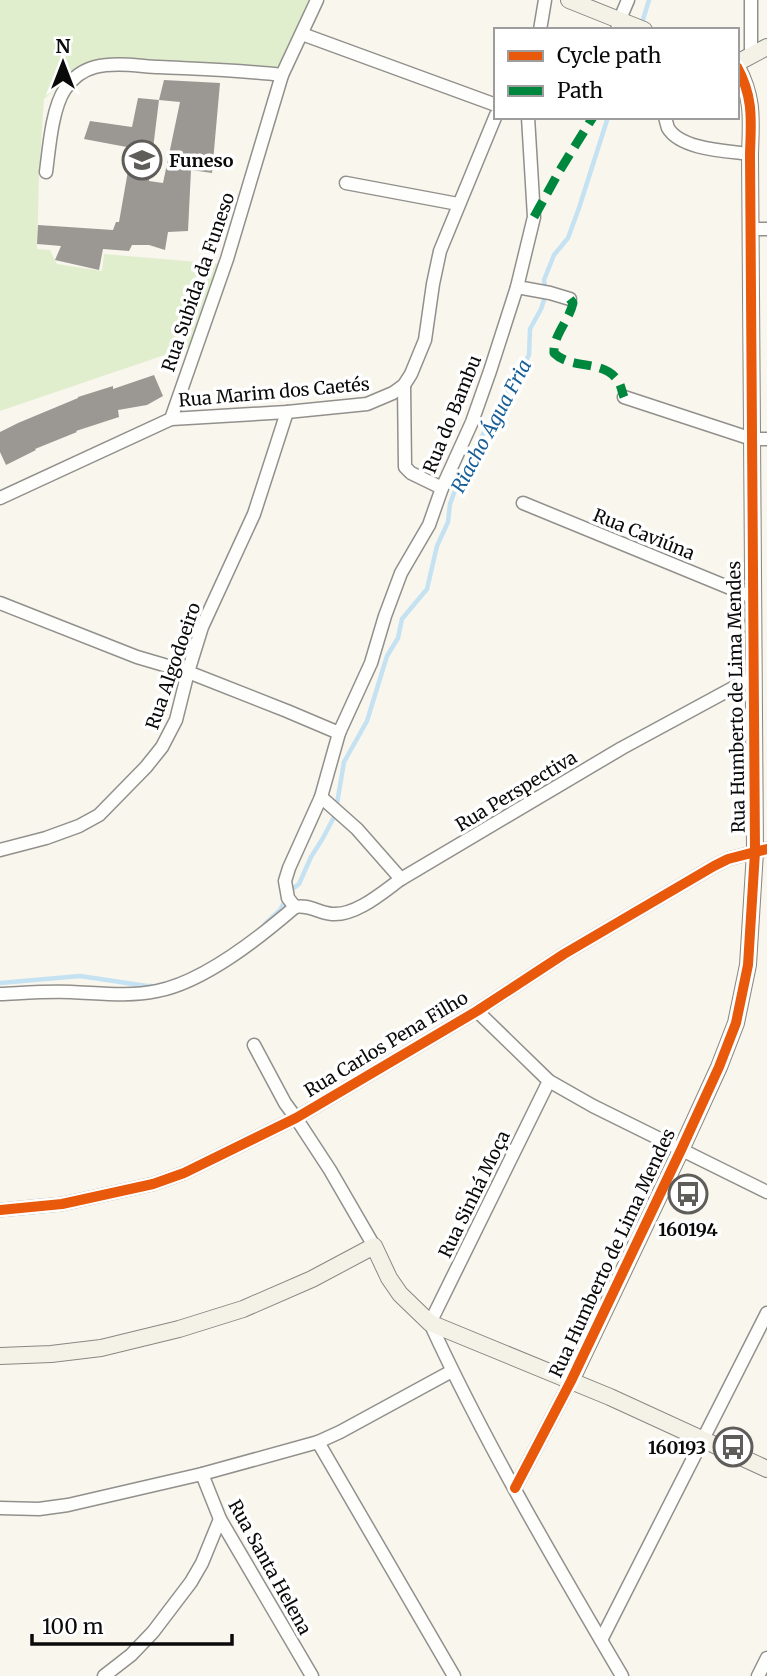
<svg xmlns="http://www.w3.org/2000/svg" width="767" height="1676" viewBox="0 0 767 1676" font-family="Merriweather,serif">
<rect width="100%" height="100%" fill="#f9f6ed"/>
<!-- green -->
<path fill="#e1eece" d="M 0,0 L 314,0 L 286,69 L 85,64 L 44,99 L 39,175 L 37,249 L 50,250 L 57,264 L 102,271 L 104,254 L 221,264 L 194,345 L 0,411 Z"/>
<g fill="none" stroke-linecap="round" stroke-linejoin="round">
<!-- stream -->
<g stroke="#c5e2f2" stroke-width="4.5">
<path d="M 641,26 L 649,0"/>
<path d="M 290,891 L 299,884 L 311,857 L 323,838 L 335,815 L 344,762 L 367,721 L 387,656 L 398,638 L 402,619 L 427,589 L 437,546 L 448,522 L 450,504 L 454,493 L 469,470 L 474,450 L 505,396 L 519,375 L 529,355 L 530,329 L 541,309 L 546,294 L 544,280 L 554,255 L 568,238 L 579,208 L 608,117"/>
<path d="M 265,924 L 280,910 L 286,899"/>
<path d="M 0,983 L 80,976 L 147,986 L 152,986"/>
</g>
</g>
<!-- building -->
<g fill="#9b9894" fill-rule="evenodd">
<path d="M 164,80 L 220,83 L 212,173 L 191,170 L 188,231 L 168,232 L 165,250 L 149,245 L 132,245 L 129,251 L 103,249 L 99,270 L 55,260 L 61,246 L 37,244 L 38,225 L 113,230 L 116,222 L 119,222 L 132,148 L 84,139 L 90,121 L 132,127 L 138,98 L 159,100 ZM 159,100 L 180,102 L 163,183 L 149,181 Z"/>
<path d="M 154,375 L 163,396 L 147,405 L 118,410 L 119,417 L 76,431 L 77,432 L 35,449 L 36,450 L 6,465 L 0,452 L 0,432 L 18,423 L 78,398 L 78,397 L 113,386 L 113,389 Z"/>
</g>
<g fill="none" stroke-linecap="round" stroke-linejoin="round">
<defs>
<g id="street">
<path d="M 751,0 L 751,56"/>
<path d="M 540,30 L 545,0"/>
<path d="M 617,30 L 620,19 L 628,0"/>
<path d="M 302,34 L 496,105"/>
<path d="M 665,117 C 666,121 667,125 668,128 C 681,150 728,151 750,154"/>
<path d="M 46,172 C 49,149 52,108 65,89 C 72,79 83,70 95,67 C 115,62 138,66 159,67 C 200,69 241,70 282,75"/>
<path d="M 346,183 L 458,204"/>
<path d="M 750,229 L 767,229"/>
<path d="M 517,287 L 550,293 L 570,299"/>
<path d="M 404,385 L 405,467 L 411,473 L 442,488 L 472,422 L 490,371 L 517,287 L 534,217 L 528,117"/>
<path d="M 624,397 L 752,439 L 767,439"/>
<path d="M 171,419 L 227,259 L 282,75 L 317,0"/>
<path d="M 0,498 L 171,419 L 287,412 L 367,404 L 393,393 L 404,385 L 411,374 L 425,340 L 433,284 L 440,251 L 496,115"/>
<path d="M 523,503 L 752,597"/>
<path d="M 0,603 L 137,657 L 188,672 L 287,711 L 339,733"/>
<path d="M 321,797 L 357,829 L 401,879"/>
<path d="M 0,850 L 46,838 L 79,826 L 99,815 L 146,767 L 162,747 L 176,720 L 188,672 L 202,627 L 254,514 L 287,412"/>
<path d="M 295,907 C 308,904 319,913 332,914 C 356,916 383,892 401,879 L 622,748 L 753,677"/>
<path d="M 295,907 L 288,898 L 285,881 L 289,868 L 321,797 L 339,733 L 371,663 L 385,616 L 401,573 L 429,525 L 442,488"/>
<path d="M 0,994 C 23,993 47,991 71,992 C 99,993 129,997 157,991 C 204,982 259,938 295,907"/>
<path d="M 477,1011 L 549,1081 L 593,1106 L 767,1192"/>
<path d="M 254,1045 L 285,1103 L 296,1118 L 330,1170 L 374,1246"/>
<path d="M 549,1081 L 430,1323 C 485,1443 555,1562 622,1676"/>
<path d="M 0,1210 L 62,1204 L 153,1184 L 184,1173 L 296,1118 L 477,1011 L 564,954 L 714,866 L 728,859 L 767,849"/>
<path d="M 318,1442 L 454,1676"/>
<path d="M 202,1474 L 220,1519 L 312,1676"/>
<path d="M 515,1488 L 571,1381"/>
<path d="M 0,1508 L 39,1509 L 68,1505 L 202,1474 L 318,1442 L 340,1432 L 452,1371"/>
<path d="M 601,1640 L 767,1313"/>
<path d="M 104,1676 L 131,1655 L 153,1632 L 191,1582 L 202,1563 L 220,1519"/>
<path d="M 758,1676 L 767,1658"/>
</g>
<g id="secondary">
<path d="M 569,0 L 644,30"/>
<path d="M 737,63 L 767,47"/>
<path d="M 0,1356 L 51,1354 L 101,1348 L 179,1329 L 243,1309 L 312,1279 L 374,1246 L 389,1278 L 400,1294 L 430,1323 L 610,1397 L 767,1469"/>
<path d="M 571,1381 L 681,1150 L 719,1067 L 736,1023 L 748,965 L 755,852 L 750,154 C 751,121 754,98 737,67"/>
</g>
</defs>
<!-- street casing -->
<use href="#street" stroke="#92908c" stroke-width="15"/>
<!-- secondary casing -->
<use href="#secondary" stroke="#888783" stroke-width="18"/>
<!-- street -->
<use href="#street" stroke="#fefefc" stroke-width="12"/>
<!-- secondary -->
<use href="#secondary" stroke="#f4f2e7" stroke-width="16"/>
<!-- quiet -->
<g stroke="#00873e" stroke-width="9" stroke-dasharray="18 9" stroke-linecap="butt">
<path d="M 534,217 L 560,170 L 593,117"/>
<path d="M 570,299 L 573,303 C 569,321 553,335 554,353 C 571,370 604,359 618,381 C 621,385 622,392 624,397"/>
</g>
<defs>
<g id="cycleway">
<path d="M 0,1210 L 62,1204 L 153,1184 L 184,1173 L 296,1118 L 477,1011 L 564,954 L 714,866 L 728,859 L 767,849"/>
<path d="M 515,1488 L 571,1381 L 681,1150 L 719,1067 L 736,1023 L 748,965 L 755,852 L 750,154 C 751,121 754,98 737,67"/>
</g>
</defs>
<!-- cycleway casing -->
<use href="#cycleway" stroke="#fff" stroke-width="15"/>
<!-- cycleway -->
<use href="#cycleway" stroke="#e8590c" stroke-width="10"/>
</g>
<!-- icons -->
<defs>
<symbol id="university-ring" viewBox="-11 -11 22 22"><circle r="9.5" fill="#fff" stroke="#5e5d59" stroke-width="1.5"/><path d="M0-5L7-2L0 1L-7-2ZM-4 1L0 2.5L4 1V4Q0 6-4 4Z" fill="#5e5d59"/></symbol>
<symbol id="bus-ring" viewBox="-11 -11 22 22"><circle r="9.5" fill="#fff" stroke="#5e5d59" stroke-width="1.5"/><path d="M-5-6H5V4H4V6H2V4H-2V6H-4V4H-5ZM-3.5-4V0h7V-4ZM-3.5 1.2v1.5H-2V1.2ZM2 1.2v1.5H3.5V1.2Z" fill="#5e5d59"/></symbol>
</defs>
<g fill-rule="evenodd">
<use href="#university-ring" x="120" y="138" width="44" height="44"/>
<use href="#bus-ring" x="666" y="1172" width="44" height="44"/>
<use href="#bus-ring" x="711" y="1425" width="44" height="44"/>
</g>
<g text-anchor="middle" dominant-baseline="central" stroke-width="7" stroke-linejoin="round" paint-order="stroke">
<!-- poi labels -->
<g font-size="18" font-weight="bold" fill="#0a0a0a" stroke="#fff" text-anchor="start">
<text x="169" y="160">Funeso</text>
<text x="688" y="1229" text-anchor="middle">160194</text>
<text x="706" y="1447" text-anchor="end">160193</text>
</g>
<!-- street labels -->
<g font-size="18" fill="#0a0a0a" stroke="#fff">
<text transform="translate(198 282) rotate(-71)">Rua Subida da Funeso</text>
<text transform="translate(274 392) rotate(-5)">Rua Marim dos Caetés</text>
<text transform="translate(452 414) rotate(-68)">Rua do Bambu</text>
<text transform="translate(644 534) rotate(22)">Rua Caviúna</text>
<text transform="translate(173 666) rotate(-71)">Rua Algodoeiro</text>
<text transform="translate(736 697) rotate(-91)">Rua Humberto de Lima Mendes</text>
<text transform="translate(516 791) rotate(-31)">Rua Perspectiva</text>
<text transform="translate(386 1044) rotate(-31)">Rua Carlos Pena Filho</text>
<text transform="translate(474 1194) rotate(-64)">Rua Sinhá Moça</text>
<text transform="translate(612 1253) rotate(-65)">Rua Humberto de Lima Mendes</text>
<text transform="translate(270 1567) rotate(61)">Rua Santa Helena</text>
</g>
<!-- water labels -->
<g font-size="19" font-style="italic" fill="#185f97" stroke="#fff">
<text transform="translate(491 426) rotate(-62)">Riacho Água Fria</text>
</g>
</g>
<!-- legend -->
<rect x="494" y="28" width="245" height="91" fill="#ffffff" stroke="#9d9d9d" stroke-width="2"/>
<rect x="508" y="51" width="35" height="10" fill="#e8590c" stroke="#9d9d9d" stroke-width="2"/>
<text x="557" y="63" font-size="21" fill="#0a0a0a">Cycle path</text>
<rect x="508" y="86" width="35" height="10" fill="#00873e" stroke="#9d9d9d" stroke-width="2"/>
<text x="557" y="98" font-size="21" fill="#0a0a0a">Path</text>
<!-- north arrow -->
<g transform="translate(63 63)" stroke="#ffffff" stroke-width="5" paint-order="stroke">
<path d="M0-5L12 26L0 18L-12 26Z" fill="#0a0a0a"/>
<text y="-10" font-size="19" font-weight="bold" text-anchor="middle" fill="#0a0a0a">N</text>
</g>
<!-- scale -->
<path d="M32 1634v10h200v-10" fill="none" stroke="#0a0a0a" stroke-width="3.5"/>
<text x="42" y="1634" font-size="21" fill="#0a0a0a" stroke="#ffffff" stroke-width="5" paint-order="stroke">100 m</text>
</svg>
